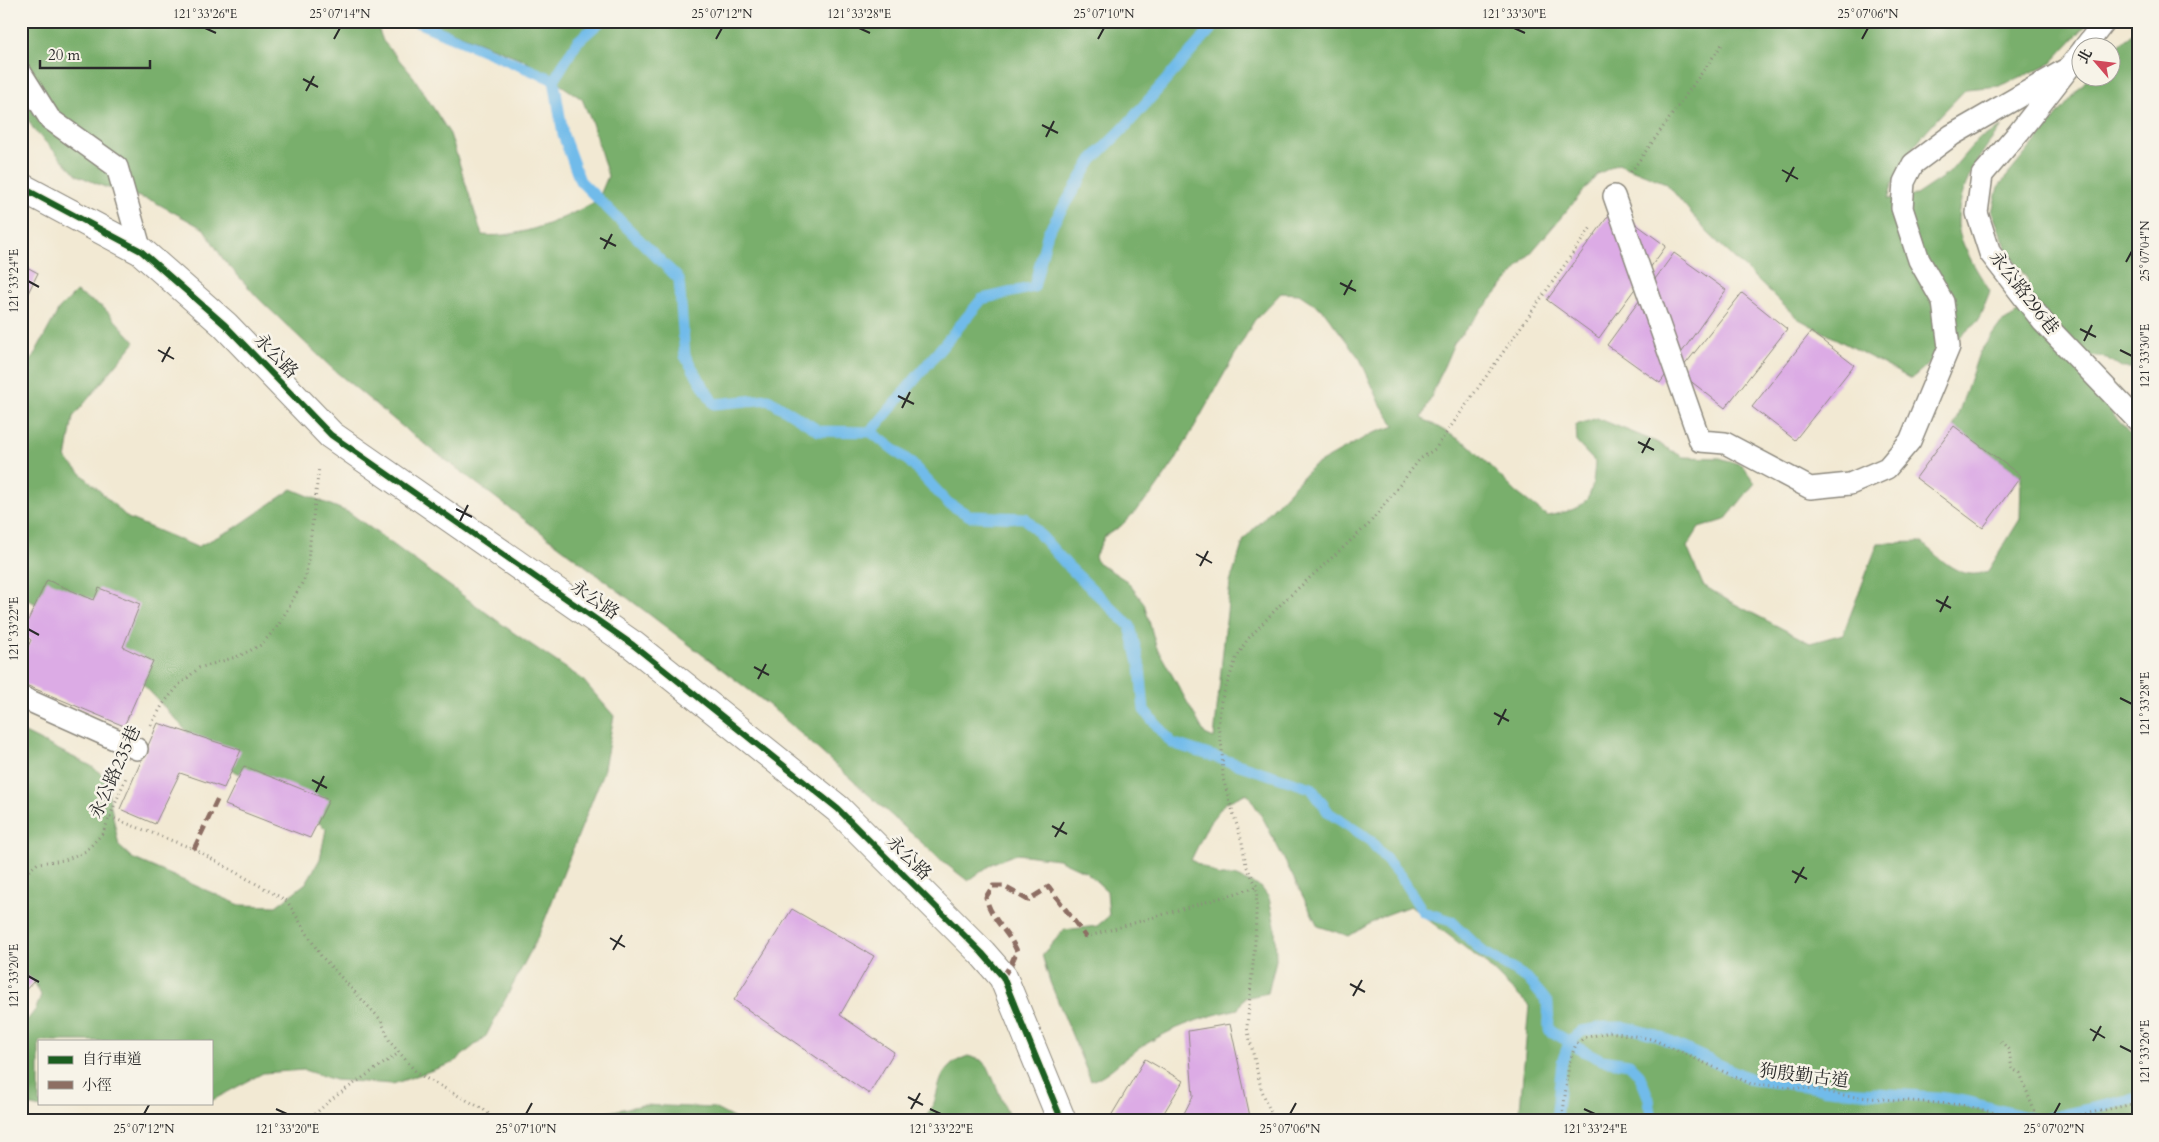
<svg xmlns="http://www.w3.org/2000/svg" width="2159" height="1142" viewBox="0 0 2159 1142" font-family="Cardo,'Noto Serif TC',serif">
<rect width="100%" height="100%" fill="#f7f3e8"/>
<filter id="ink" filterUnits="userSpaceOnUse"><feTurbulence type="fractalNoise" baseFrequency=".02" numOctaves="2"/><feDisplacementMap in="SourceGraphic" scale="10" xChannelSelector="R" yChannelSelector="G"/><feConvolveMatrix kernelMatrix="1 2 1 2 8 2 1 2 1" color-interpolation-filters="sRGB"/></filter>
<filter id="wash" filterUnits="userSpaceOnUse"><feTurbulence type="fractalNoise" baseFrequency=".0096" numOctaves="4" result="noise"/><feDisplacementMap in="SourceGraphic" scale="20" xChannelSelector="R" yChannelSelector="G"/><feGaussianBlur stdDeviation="1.12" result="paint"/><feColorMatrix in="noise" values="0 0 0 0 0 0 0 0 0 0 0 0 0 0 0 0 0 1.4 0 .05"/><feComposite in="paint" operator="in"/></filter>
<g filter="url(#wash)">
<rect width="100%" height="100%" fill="#f2e9d3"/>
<!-- forest -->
<g fill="#79af6c" stroke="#526d4c" fill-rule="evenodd">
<path d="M 21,21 L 380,21 L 377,25 L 383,41 L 413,76 L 450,134 L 482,235 C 521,239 564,219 598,200 L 608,176 L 592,123 L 582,99 L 522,59 L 425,21 L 2090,21 L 2050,64 L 2000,86 L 1966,89 C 1935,121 1899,154 1888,199 L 1916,195 L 1949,173 L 1978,139 L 2002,127 C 1980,152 1957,190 1958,225 C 1959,243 1980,276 1990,291 L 1978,321 L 1911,379 L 1797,318 L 1707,232 L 1666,183 L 1618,164 L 1598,174 L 1454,343 L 1422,418 L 1469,445 L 1517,493 L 1547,516 C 1587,508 1592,504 1595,462 L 1577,443 L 1576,425 L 1597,418 L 1656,442 L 1683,457 L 1720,458 L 1742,465 L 1755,483 L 1725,520 L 1699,528 L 1687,547 L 1703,585 L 1729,601 L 1810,643 L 1843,634 L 1878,543 L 1921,542 C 1940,558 1961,583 1988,571 L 2020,519 L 2021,476 L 1954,426 L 1979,353 L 2001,323 L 2021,311 L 2028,280 L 2009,254 L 1992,212 L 1998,187 L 2088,78 L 2112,78 L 2112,52 L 2138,28 L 2138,368 L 2123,368 L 2107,358 L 2089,356 L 2078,372 L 2138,444 L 2138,1121 L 1519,1121 L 1529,1006 L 1484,962 L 1410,906 L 1383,916 L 1349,936 L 1318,926 L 1264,820 L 1247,793 L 1225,803 L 1209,823 L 1191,860 L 1220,876 L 1234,876 L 1261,887 L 1269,898 L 1275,926 L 1276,960 L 1268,993 L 1244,998 L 1238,1009 C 1201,1017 1166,1030 1135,1051 C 1118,1062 1110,1074 1091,1081 L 1050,982 L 1042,955 L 1064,930 L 1097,926 L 1109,916 L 1107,891 L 1086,872 L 1058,859 L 1016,854 L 993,863 L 968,881 L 942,861 L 770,706 L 409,432 L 335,371 L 259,299 L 223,259 L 204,229 L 153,201 L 105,187 L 77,175 L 34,130 L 21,108 ZM 1281,293 L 1299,294 L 1323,310 L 1360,359 L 1381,405 L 1395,426 L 1371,434 L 1312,467 L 1244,539 L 1230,583 L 1214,738 L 1205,734 L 1156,646 L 1144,603 L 1127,581 L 1097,562 L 1095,556 L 1105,536 L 1121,526 L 1152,494 L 1175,461 L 1254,321 Z"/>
<path d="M 76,292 L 104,308 L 135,342 L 73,417 L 66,459 L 128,518 L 197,547 L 235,528 L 292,489 L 350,513 L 514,633 L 582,679 L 614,716 L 603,773 L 538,937 L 486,1036 L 453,1063 L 393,1084 L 335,1080 L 304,1070 L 263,1073 L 211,1101 L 211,1041 L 39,1041 L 39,1103 L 55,1103 L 41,1108 L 21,1104 L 21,1028 L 36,1009 L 41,995 L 34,981 L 21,971 L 21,731 L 91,766 L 105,777 L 119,846 L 132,858 L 240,905 L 276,906 L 306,883 L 320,859 L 326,829 L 291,798 L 215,762 L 131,671 L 72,623 L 21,596 L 21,379 L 59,309 Z"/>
<path d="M 968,1056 L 981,1060 L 989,1069 L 1011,1121 L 921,1121 C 947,1100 927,1070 968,1056 Z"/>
<path d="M 642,1105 L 714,1108 L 739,1121 L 566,1121 Z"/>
</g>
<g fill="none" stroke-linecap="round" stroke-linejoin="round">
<!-- stream -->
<g stroke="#71bbea" stroke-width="11">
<path d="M 414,21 L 554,80"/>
<path d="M 601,21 L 577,42 L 554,80 L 563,135 L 580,181 L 679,279 L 685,356 L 714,404 L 768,399 L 819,431 L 871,432 L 910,462 L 948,503 L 970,516 L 1025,518 L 1067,565 L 1130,626 L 1140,667 L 1144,710 L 1172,743 L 1311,788 L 1329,813 L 1369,839 L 1401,877 L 1423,912 L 1451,921 L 1483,952 L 1527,978 L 1548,1003 L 1549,1030 L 1573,1044"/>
<path d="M 871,432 L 982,299 L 1034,287 L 1048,232 L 1092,160 L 1125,127 L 1218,21"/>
<path d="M 1578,1048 L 1602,1060 L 1629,1064 L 1639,1074 L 1649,1099 L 1652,1121"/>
<path d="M 1556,1121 L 1562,1062 L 1569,1043 L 1582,1031 L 1605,1027 L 1626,1027 L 1655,1035 L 1753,1080 L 1845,1091 L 1937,1097 L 1965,1101 L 2038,1120 L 2138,1098"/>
</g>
</g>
<g id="blocks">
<!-- building -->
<g fill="#dcabe5">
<path d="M 1614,208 L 1666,246 L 1599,338 L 1547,300 Z"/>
<path d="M 1674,253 L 1726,290 L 1660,383 L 1607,345 Z"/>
<path d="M 21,264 L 38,273 L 21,307 Z"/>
<path d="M 1742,293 L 1787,329 L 1725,408 L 1679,372 Z"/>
<path d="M 1811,332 L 1854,365 L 1795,440 L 1752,407 Z"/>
<path d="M 1954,426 L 2021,476 L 1983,528 L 1916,478 Z"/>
<path d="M 47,580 L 94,600 L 99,588 L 140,604 L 123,647 L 153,661 L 124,726 L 21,683 L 21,662 L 31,640 L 22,633 Z"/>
<path d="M 158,723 L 241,750 L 224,788 L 180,773 L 155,824 L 120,809 Z"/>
<path d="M 244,766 L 329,800 L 310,838 L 225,805 Z"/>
<path d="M 792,909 L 874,956 L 840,1015 L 894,1052 L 869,1094 L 734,1000 Z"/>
<path d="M 21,971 L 34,981 L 21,995 Z"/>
<path d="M 1230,1024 L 1251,1121 L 1180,1121 L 1193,1096 L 1188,1031 Z"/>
<path d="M 1145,1059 L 1183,1081 L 1159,1121 L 1108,1121 Z"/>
</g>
</g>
</g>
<g filter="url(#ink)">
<use href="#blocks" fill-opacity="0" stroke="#8e8a7f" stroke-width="1"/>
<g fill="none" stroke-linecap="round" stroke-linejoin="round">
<defs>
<g id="service">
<path d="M 2084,48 L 2105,21"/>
<path d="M 2082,51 L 2019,132 L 1982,175 L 1977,213 L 1990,253 L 2043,322 L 2138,421"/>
<path d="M 21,73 L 50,119 L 117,167 L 141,251"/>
<path d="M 1614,196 L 1700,441 L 1725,443 L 1810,488 L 1850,484 L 1887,468 L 1910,441 L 1949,347 L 1943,302 L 1919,260 L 1902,208 L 1904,182 L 1913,164 L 1952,135 L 2070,67"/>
<path d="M 21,697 L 137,749"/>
</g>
<path id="minor" d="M 21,187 L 141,251 L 225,325 L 331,435 L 633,645 L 838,809 L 982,953 L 1003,977 L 1062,1121"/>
</defs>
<!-- service casing -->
<use href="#service" stroke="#8e8a7f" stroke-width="24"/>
<!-- minor casing -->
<use href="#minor" stroke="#8e8a7f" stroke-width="30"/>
<!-- path -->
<g stroke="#8e8a7f" stroke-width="3" stroke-dasharray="1 4" stroke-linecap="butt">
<path d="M 1631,172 L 1723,43"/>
<path d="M 151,725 L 163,704 L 180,684 L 199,668 L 239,656 L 261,645 L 278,626 L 306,576 L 319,467"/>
<path d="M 110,817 L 194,849 L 287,901 L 321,956 L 381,1020 L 390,1042 L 418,1074 L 483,1109 L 497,1121"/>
<path d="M 21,877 L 38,863 L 65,860 L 86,851 L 103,833 L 127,775"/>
<path d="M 1086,937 L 1257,887"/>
<path d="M 2001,1041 L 2009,1050 L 2012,1069 L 2020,1073 L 2038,1121"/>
<path d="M 307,1121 L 333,1098 L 399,1053"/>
<path d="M 1274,1121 L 1261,1088 L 1247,1027 L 1255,942 L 1257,887 L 1246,865 L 1242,842 L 1223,779 L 1222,748 L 1218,726 L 1221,701 L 1236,659 L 1247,640 L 1282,603 L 1369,524 L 1420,459 L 1435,449 L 1592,226"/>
<path d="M 1562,1121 L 1569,1063 L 1576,1044 L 1584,1038 L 1610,1032 L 1652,1039 L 1751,1084 L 1816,1089 L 1844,1096 L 1963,1105 L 2028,1121"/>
<path d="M 2051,1121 L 2138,1103"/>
</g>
<!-- service -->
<use href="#service" stroke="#fff" stroke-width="21"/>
<!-- minor -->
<use href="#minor" stroke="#fff" stroke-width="28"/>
<!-- quiet -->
<g stroke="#8d6e63" stroke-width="5" stroke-dasharray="10 5" stroke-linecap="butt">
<path d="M 194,849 L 217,800"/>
<path d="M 1003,977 L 1011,964 L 1017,951 C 1008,931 990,918 986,897 L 993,886 L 1003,886 L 1028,900 L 1049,887 L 1086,937"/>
</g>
<defs>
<path id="cycleway" d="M 21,187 L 141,251 L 225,325 L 331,435 L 633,645 L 838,809 L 982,953 L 1003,977 L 1062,1121"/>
</defs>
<!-- cycleway casing -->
<use href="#cycleway" stroke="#f7f3e8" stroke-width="9"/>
<!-- cycleway -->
<use href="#cycleway" stroke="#1b5e20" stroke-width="6"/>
</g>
</g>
<!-- ticks -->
<path fill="none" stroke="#2b2b2b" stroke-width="2" d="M 205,28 L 216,33M 859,28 L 870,33M 1514,28 L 1525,33M 334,39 L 340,28M 716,39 L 722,28M 1098,39 L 1104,28M 1862,39 L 1868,28M 303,79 L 318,87M 306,91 L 314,76M 1042,125 L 1058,133M 1046,137 L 1054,121M 1782,170 L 1798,179M 1786,182 L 1794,167M 600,238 L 616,246M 604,249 L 612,234M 2126,262 L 2132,251M 28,281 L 39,287M 1340,283 L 1356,291M 1344,295 L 1352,280M 2080,329 L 2096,337M 2084,341 L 2092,325M 158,350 L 174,359M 2120,350 L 2132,356M 162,362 L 170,347M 898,396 L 914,404M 902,408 L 910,392M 1638,442 L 1654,450M 1642,453 L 1650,438M 456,509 L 472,517M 460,521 L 468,505M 1196,554 L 1212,563M 1200,566 L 1208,551M 1936,600 L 1951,608M 1940,612 L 1948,596M 28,629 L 39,635M 754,667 L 769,675M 758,679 L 766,664M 2120,698 L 2132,704M 1494,713 L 1509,721M 1498,725 L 1506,709M 312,780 L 327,788M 316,792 L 324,776M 1052,826 L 1067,834M 1055,837 L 1064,822M 1792,871 L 1807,879M 1795,883 L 1804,867M 610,938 L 625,947M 613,950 L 622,935M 28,976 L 39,982M 1350,984 L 1365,992M 1353,996 L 1362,980M 2090,1029 L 2105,1038M 2093,1041 L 2101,1026M 2120,1046 L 2132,1052M 908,1097 L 923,1105M 276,1109 L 287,1114M 911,1109 L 920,1093M 930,1109 L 941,1114M 1584,1109 L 1595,1114M 144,1114 L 150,1103M 526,1114 L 532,1103M 1290,1114 L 1296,1103M 2054,1114 L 2060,1103"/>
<g text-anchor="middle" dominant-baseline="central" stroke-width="5" stroke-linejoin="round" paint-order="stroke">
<!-- street labels -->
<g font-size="18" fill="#2b2b2b" stroke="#f7f3e8">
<text transform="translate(2024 293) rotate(52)">永公路296巷</text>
<text transform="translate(276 356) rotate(46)">永公路</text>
<text transform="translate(595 600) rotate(35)">永公路</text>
<text transform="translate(115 772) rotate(-66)">永公路235巷</text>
<text transform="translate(909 858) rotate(45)">永公路</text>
<text transform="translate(1804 1076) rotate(7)">狗殷勤古道</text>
</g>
</g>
<!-- margin -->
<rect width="2159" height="1142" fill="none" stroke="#f7f3e8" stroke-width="55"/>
<!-- legend -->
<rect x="38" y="1040" width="175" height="65" fill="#f7f3e8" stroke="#a5a39c"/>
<rect x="48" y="1056" width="25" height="8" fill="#1b5e20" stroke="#a5a39c"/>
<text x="82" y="1064" font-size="15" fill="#2b2b2b">自行車道</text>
<rect x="48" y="1081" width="25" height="8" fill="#8d6e63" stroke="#a5a39c"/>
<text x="82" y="1090" font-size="15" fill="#2b2b2b">小徑</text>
<!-- north arrow -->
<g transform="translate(2096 62) rotate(298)"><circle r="24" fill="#f7f3e8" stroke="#a5a39c"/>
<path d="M0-4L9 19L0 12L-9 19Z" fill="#d1495b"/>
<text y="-8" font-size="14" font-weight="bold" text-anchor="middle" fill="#2b2b2b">北</text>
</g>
<!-- scale -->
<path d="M40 60v8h110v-8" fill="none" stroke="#2b2b2b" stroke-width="2.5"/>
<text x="48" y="60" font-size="15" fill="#2b2b2b" stroke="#f7f3e8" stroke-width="4" paint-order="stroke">20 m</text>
<rect x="28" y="28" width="2104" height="1086" fill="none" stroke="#2b2b2b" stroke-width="2"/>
<g font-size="12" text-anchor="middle" fill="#2b2b2b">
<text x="205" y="18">121°33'26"E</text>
<text x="340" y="18">25°07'14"N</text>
<text x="722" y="18">25°07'12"N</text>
<text x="859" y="18">121°33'28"E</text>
<text x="1104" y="18">25°07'10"N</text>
<text x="1514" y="18">121°33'30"E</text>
<text x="1868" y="18">25°07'06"N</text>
<text transform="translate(2145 251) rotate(-90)" y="4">25°07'04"N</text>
<text transform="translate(14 281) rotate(-90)" y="4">121°33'24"E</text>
<text transform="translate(2145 356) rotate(-90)" y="4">121°33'30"E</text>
<text transform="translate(14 629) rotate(-90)" y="4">121°33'22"E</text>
<text transform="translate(2145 704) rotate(-90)" y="4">121°33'28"E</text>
<text transform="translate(14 976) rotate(-90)" y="4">121°33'20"E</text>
<text transform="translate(2145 1052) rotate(-90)" y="4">121°33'26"E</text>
<text x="144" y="1133">25°07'12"N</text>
<text x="287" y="1133">121°33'20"E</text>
<text x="526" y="1133">25°07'10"N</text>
<text x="941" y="1133">121°33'22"E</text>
<text x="1290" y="1133">25°07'06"N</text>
<text x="1595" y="1133">121°33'24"E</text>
<text x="2054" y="1133">25°07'02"N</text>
</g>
</svg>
